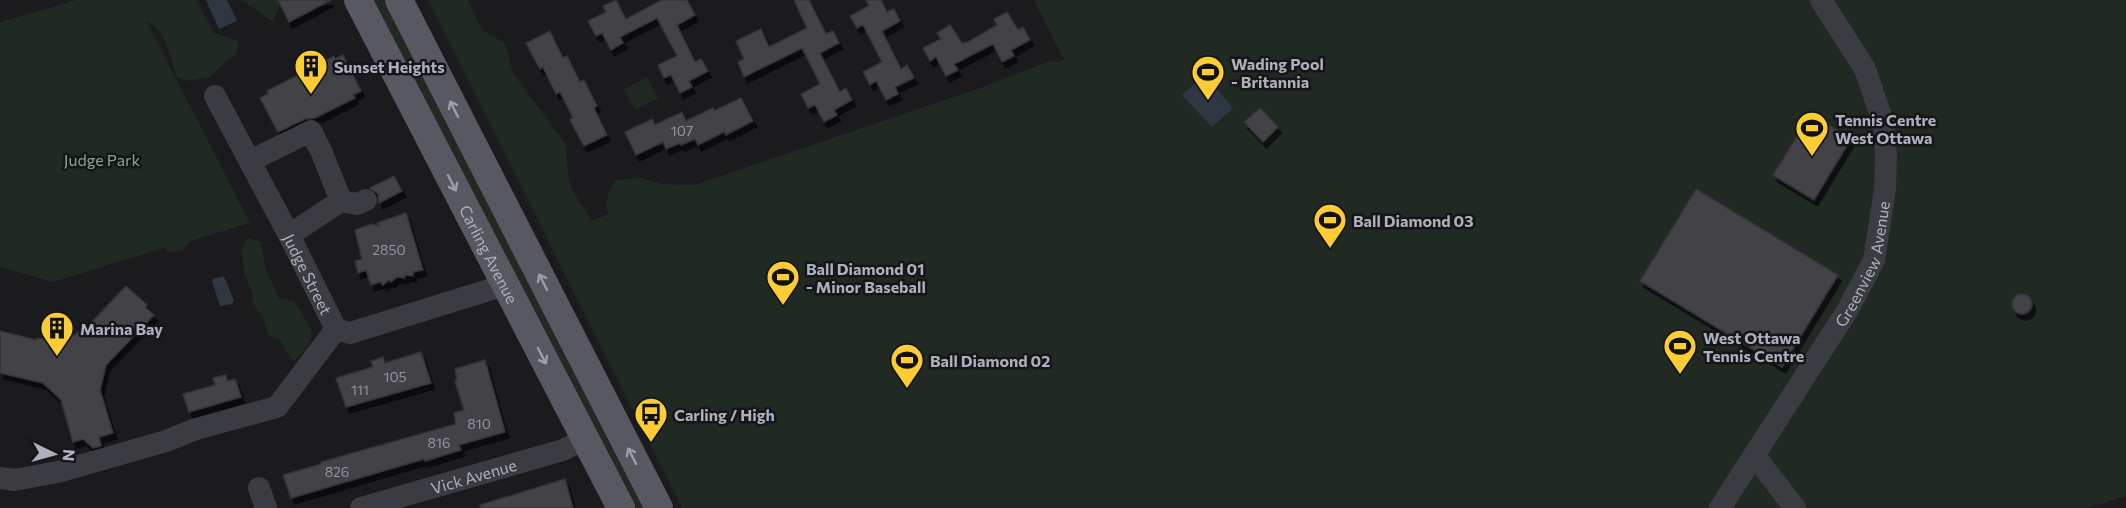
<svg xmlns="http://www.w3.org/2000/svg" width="2126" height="508" viewBox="0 0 2126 508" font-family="Commissioner,sans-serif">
<defs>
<filter id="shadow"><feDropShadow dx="3.5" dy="6" stdDeviation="0" flood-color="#0009"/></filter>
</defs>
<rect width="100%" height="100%" fill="#1b1a1d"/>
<!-- green -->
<g fill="#202922">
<path d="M 76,0 L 196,0 L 214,33 L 236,40 L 239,44 L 236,55 L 225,62 L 210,77 L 186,81 L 179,78 L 176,75 C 171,59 165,27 147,22 L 250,223 L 190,241 L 182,251 L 168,252 L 164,248 L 53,282 L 0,267 L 0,22 Z"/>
<path d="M 242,0 L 278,0 L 280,5 L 274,20 L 270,20 Z"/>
<path d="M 374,0 L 386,0 L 647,508 L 634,508 Z"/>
<path d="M 428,0 L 468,0 L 482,30 L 505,43 L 513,73 L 565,143 C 568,158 566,172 571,187 C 576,200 587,209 591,221 L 609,214 L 606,210 L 608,194 L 615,180 L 641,178 L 662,184 L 694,185 L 980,88 L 1052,60 L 1058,62 L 1064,60 L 1034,0 L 2126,0 L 2126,496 L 2088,508 L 682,508 L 546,237 L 548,236 L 544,232 Z"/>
<path d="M 647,77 L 658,98 L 635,110 L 624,89 Z"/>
<path d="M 250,238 L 261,242 C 263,250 264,258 265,266 C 267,274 276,289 279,298 L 294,301 L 312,330 L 310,343 L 296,360 L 292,360 L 279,339 L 268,335 L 263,317 L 253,303 L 252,292 L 244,273 L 242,249 L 247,239 Z"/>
</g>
<!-- water -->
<g fill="#2f3842">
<path d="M 206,0 L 227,0 L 237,21 L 219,29 Z"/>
<path d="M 1205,75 L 1233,108 L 1212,127 L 1182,95 Z"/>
<path d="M 224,276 L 234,301 L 232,304 L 220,306 L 212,281 L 213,279 Z"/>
</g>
<!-- building -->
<g fill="#424247" stroke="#353439" stroke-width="1.5" filter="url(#shadow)">
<path d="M 278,0 L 331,0 L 289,22 Z"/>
<path d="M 616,0 L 626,19 L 662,0 L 687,0 L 695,15 L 677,25 L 695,62 L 701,59 L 708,71 L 689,81 L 692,87 L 680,93 L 671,75 L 664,78 L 658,65 L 677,56 L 657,18 L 620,37 L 623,43 L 611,50 L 602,33 L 596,36 L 588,21 L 606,12 L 603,6 Z"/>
<path d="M 794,0 L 809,0 L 826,34 L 833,31 L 839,43 L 820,53 L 840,92 L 846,88 L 852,100 L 834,110 L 837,115 L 824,122 L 815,105 L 808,108 L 801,94 L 820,84 L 802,48 L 744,77 L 738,62 L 744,59 L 736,41 L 761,29 L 769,47 L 807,28 Z"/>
<path d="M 866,0 L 881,0 L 887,12 L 894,9 L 900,21 L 882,31 L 901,69 L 907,65 L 914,78 L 895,87 L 898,94 L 886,100 L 876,81 L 870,85 L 863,72 L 882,62 L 863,25 L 857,28 L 850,16 L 869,6 Z"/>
<path d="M 1007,12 L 1018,30 L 1023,27 L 1030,40 L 1011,50 L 1014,56 L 1002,62 L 993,44 L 954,64 L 958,70 L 946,76 L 936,57 L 930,61 L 923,48 L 941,39 L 937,33 L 950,25 L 962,43 L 968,42 L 997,25 L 994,19 Z"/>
<path d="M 550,31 L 563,58 L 567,56 L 580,82 L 584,80 L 597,106 L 594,108 L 607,135 L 584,146 L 570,120 L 573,118 L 560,92 L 556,94 L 543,67 L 540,69 L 526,43 Z"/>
<path d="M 343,55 L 361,91 L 353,95 L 355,98 L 315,118 L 305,119 L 278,132 L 260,98 L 268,94 L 267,91 L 334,56 L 335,59 Z"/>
<path d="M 741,98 L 753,121 L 726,135 L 724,132 L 698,145 L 695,139 L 681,145 L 680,143 L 666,149 L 663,142 L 636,155 L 625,132 L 652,119 L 655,125 L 682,112 L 686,121 L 713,108 L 714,111 Z"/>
<path d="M 1260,108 L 1278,127 L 1263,142 L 1244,122 Z"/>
<path d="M 1811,114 L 1851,139 L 1814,200 L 1773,175 Z"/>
<path d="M 394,176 L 402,191 L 379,203 L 378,194 L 370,188 Z"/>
<path d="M 1696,189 L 1838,275 L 1782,367 L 1640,281 Z"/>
<path d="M 406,213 L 423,270 L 413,272 L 413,276 L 405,275 L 405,278 L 397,277 L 391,282 L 389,280 L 383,285 L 380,282 L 371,285 L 366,270 L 358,273 L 355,261 L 362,259 L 355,230 L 372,224 L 379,226 L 377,223 Z"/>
<path d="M 126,286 L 147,305 L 146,308 L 154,315 L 106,365 L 100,390 L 113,433 L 99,437 L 101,446 L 93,448 L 83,439 L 73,442 L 61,400 L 43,383 L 0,373 L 0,331 L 36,340 L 38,338 L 53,341 L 75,335 L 86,324 L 89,325 Z"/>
<circle cx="2022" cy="304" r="10"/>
<path d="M 421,352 L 431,383 L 346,407 L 336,378 L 373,367 L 371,361 L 383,357 L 385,363 Z"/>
<path d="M 485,360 L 505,432 L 459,445 L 461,450 L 425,461 L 424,459 L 291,498 L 283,475 L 321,464 L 321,462 L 456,424 L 454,413 L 464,410 L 455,381 L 457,378 L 455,369 Z"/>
<path d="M 226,375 L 227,381 L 235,379 L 241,397 L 189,412 L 183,394 L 215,385 L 213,378 Z"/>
<path d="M 565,479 L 573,508 L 481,508 L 480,505 Z"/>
</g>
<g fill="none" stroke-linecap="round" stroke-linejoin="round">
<!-- minor -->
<g stroke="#3b3c42" stroke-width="22">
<path id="s1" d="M 215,96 L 289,235 L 336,329 L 350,333 L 505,285"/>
<path d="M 250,161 L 311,131 L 322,153 L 341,201"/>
<path d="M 289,235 L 341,201 L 357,204 L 366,200"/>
<path d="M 1754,455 L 1795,508"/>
<path d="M 0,478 L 14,480 L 58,472 L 166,441 L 196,429 L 277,407 L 336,329"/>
<path d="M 259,488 L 266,508"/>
<path id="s2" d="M 361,508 L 563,450 L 585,439"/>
<path id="s3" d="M 1720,508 L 1847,311 L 1874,260 L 1885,189 L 1886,156 L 1884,125 L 1865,69 L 1821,0"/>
</g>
<!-- major -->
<g stroke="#575861" stroke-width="28">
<path id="s4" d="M 358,0 L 621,508"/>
<path d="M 399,0 L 659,508"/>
</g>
</g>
<!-- one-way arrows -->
<defs><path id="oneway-shaft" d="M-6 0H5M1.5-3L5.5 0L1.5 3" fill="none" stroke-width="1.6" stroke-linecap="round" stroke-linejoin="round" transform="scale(1.5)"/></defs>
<g stroke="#9b9eab">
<use href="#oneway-shaft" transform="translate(454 109) rotate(-117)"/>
<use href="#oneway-shaft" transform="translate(452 183) rotate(63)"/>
<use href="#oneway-shaft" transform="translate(543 282) rotate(-117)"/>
<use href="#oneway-shaft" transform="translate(542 356) rotate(63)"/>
<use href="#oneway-shaft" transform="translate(632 456) rotate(-117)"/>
</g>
<!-- icons -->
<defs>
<symbol id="building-pin" viewBox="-11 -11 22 30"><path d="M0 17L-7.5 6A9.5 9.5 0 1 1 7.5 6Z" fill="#fbcc34" stroke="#161518"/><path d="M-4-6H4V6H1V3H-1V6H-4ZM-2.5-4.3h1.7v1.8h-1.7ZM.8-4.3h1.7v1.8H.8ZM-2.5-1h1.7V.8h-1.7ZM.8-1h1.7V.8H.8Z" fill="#111"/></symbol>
<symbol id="stadium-pin" viewBox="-11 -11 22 30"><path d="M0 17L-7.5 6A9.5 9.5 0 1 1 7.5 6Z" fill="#fbcc34" stroke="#161518"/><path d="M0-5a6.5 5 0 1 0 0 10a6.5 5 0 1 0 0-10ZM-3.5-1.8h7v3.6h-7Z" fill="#111"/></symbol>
<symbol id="bus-pin" viewBox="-11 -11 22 30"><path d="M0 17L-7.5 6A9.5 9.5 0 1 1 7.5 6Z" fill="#fbcc34" stroke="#161518"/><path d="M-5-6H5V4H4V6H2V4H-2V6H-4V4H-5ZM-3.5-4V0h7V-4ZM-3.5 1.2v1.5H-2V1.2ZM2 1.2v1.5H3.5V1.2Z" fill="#111"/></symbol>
</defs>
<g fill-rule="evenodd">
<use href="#building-pin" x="292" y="47" width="38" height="52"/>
<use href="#stadium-pin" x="1189" y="53" width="38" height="52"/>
<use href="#stadium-pin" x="1793" y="109" width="38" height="52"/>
<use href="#stadium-pin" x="1311" y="201" width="38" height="52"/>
<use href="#stadium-pin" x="764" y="258" width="38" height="52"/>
<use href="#building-pin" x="38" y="309" width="38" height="52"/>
<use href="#stadium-pin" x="1661" y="327" width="38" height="52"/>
<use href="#stadium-pin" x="888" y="341" width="38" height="52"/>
<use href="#bus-pin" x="632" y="395" width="38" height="52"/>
</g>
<g text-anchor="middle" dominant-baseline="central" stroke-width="5" stroke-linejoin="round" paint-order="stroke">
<!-- number labels -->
<g font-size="14" fill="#9294a0">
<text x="682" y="130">107</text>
<text x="389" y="249">2850</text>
<text x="395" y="376">105</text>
<text x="360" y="389">111</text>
<text x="479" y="423">810</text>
<text x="439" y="442">816</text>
<text x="337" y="471">826</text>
</g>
<!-- poi labels -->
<g font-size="16" font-weight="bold" fill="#acb0bd" stroke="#161518" text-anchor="start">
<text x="1231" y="63">Wading Pool<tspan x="1231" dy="18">- Britannia</tspan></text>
<text x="334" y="66">Sunset Heights</text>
<text x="1835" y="119">Tennis Centre<tspan x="1835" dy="18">West Ottawa</tspan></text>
<text x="1353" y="220">Ball Diamond 03</text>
<text x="806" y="268">Ball Diamond 01<tspan x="806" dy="18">- Minor Baseball</tspan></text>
<text x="80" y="328">Marina Bay</text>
<text x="1703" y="337">West Ottawa<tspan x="1703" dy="18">Tennis Centre</tspan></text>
<text x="930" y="360">Ball Diamond 02</text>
<text x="674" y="414">Carling / High</text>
</g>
<!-- park labels -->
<g font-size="16" fill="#83a889" stroke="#161518">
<text x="102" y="159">Judge Park</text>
</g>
<!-- street labels -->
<g font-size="16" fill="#acb0bd" stroke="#161518">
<text stroke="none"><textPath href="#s4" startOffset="286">Carling Avenue</textPath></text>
<text stroke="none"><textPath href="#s3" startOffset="285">Greenview Avenue</textPath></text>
<text stroke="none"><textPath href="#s1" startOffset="201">Judge Street</textPath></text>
<text stroke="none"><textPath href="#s2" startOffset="117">Vick Avenue</textPath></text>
</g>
</g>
<!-- north arrow -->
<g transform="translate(54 454) rotate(95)" stroke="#161518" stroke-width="4.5" paint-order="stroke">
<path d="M0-4.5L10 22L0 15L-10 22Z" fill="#acb0bd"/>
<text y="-9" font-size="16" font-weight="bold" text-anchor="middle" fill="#acb0bd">N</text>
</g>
</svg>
